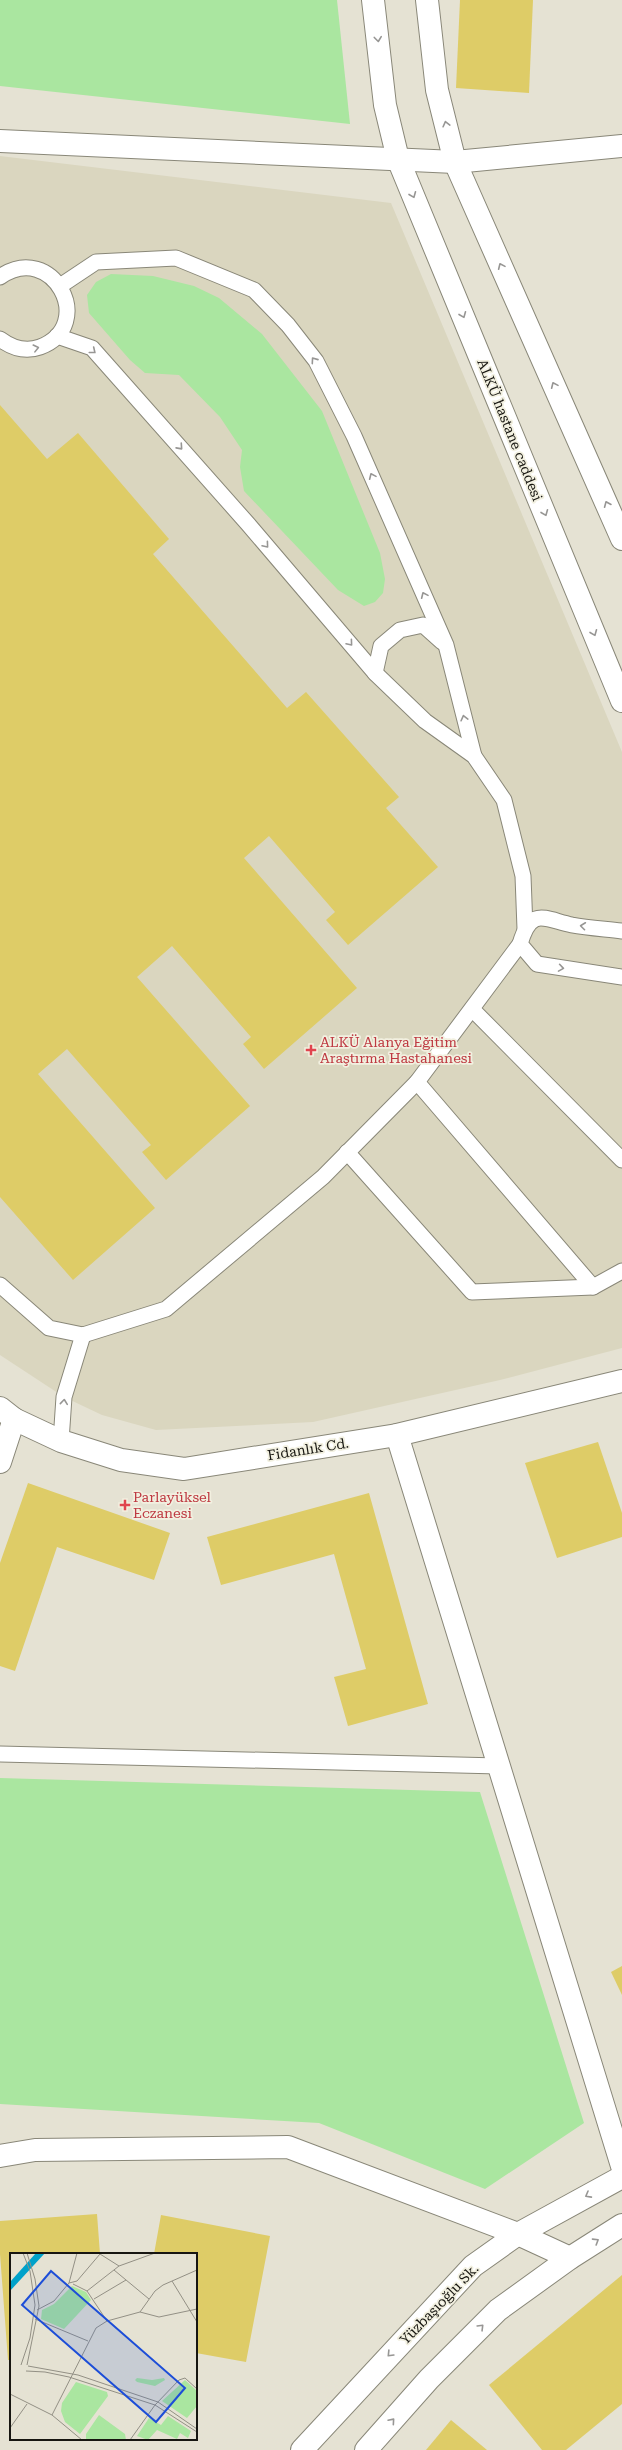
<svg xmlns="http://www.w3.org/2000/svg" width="622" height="2450" viewBox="0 0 622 2450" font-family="'Roboto Serif',serif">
<rect width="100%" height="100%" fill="#e5e2d3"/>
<!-- built -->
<path fill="#dad6bf" d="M 0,156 L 391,203 L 622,752 L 622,1348 L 500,1380 L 313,1422 L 156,1430 L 102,1415 L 64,1397 L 0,1355 Z"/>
<!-- green -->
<g fill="#aae6a0">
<path d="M 0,0 L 337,0 L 350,124 L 0,86 Z"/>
<path d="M 111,274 L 153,276 L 194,286 L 219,298 L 262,334 L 322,411 L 380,553 L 385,579 L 383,593 L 375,602 L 364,606 L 338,590 L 244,491 L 240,467 L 242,450 L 220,417 L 179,375 L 145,373 L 130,360 L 89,313 L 87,295 L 96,282 Z"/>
<path d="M 0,1778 L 480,1792 L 584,2123 L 485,2189 L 319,2123 L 0,2104 Z"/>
</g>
<!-- building -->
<g fill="#decc67">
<path d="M 460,0 L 533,0 L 529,93 L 456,88 Z"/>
<path d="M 0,405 L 47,459 L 78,433 L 169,539 L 153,554 L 287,708 L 306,692 L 399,797 L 386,808 L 438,867 L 348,945 L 326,920 L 335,912 L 269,836 L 244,858 L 357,988 L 264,1069 L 243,1044 L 251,1037 L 172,946 L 137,977 L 250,1106 L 166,1180 L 142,1152 L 151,1145 L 67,1049 L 38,1074 L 155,1208 L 73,1280 L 0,1197 Z"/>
<path d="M 598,1442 L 622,1513 L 622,1537 L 557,1558 L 525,1463 Z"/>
<path d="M 28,1483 L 170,1533 L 154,1580 L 57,1547 L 15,1671 L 0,1666 L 0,1563 Z"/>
<path d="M 369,1493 L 428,1704 L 348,1726 L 334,1677 L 366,1669 L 334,1554 L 221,1585 L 207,1537 Z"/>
<path d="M 622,1966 L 622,1995 L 611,1972 Z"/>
<path d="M 97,2214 L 100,2254 L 11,2254 L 11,2360 L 8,2360 L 0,2254 L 0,2221 Z"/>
<path d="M 161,2215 L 270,2236 L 246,2362 L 196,2353 L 196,2254 L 154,2254 Z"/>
<path d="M 622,2275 L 622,2404 L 566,2450 L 542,2450 L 489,2385 Z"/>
<path d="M 451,2420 L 487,2450 L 426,2450 Z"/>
</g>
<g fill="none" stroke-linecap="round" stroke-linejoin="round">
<defs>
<g id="lane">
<path d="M 0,277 C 52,240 98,325 40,347 C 26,352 12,348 0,339"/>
<path d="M 60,286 L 96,262 L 176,258 L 254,290 L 288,325 L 316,361 L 354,436 L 446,645 L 474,756"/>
<path d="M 57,336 L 92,348 L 248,524 L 375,673 L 425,721 L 474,756 L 504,800 L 523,876 L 525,929"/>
<path d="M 375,673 L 381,646 L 400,630 L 423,625 L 442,642"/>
<path d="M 622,931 C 606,929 588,928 572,925 C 544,919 531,906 520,944 L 537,964 L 622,977"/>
<path d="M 472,1009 L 622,1160"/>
<path d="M 417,1082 L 593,1287"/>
<path d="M 347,1152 L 472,1292 L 593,1287 L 622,1271"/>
<path d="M 0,1285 L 49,1328 L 83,1335 L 166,1309 L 323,1177 L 417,1082 L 520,944"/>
<path d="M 61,1441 L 64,1397 L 83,1335"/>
<path d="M 0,1754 L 499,1766"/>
</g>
<g id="street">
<path d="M 373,0 L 385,105 L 398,159 L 622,701"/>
<path d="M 427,0 L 437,90 L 455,162 L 622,539"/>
<path d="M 0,141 L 455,162 L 622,146"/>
<path d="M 0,1408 L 14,1419 L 61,1441 L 121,1460 L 184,1469 L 397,1435 L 622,1381"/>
<path d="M 397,1435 L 622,2166"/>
<path d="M 0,1462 L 14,1419"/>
<path d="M 0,2156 L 35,2150 L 288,2147 L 518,2234 L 570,2258"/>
<path d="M 302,2450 L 473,2266 L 518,2234 L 622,2177"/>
<path d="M 366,2450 L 429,2379 L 498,2310 L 570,2258 L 622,2225"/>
</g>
</defs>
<!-- lane casing -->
<use href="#lane" stroke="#898778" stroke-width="17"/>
<!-- street casing -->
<use href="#street" stroke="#898778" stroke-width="24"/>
<!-- lane -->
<use href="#lane" stroke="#fff" stroke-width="15"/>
<!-- street -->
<use href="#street" stroke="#fff" stroke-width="22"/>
</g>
<!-- one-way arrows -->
<defs><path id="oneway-chevron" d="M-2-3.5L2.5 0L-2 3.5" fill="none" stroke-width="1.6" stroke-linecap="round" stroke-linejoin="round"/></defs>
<g stroke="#979694">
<use href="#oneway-chevron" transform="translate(378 39) rotate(83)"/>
<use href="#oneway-chevron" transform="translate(446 124) rotate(-104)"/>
<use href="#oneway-chevron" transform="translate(413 195) rotate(68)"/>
<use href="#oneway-chevron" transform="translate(501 266) rotate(-114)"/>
<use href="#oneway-chevron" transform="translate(463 315) rotate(68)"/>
<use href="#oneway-chevron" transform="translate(36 348) rotate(-14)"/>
<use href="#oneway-chevron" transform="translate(93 351) rotate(39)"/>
<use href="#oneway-chevron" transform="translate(314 360) rotate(-125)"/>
<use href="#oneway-chevron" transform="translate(554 385) rotate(-114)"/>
<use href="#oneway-chevron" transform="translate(180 447) rotate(48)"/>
<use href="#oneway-chevron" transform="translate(372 476) rotate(-114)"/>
<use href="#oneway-chevron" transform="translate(607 504) rotate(-113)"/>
<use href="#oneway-chevron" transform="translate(545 513) rotate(68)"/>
<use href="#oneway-chevron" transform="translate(266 545) rotate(50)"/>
<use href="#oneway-chevron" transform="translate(424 595) rotate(-114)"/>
<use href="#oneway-chevron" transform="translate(594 633) rotate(68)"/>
<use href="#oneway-chevron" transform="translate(350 643) rotate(50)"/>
<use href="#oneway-chevron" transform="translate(464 718) rotate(-104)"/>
<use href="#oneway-chevron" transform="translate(583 926) rotate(-173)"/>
<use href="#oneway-chevron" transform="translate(561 968) rotate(9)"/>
<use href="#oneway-chevron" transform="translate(64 1402) rotate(-84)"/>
<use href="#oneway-chevron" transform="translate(588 2195) rotate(151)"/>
<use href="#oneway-chevron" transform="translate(596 2241) rotate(-32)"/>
<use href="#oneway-chevron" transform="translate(481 2327) rotate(-45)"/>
<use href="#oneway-chevron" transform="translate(390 2354) rotate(134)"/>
<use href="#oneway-chevron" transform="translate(392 2421) rotate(-49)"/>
</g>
<!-- markers -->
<g fill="#e0444e" stroke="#f2f0e0" stroke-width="1.5">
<path d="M309 1044h4v4h4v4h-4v4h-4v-4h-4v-4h4z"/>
<path d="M123 1499h4v4h4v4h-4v4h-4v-4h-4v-4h4z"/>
</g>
<g text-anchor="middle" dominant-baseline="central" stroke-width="3.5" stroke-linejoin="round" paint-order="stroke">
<!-- street labels -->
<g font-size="14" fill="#171611" stroke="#f2f0e0">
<text transform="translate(510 430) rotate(68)">ALKÜ hastane caddesi</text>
<text transform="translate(308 1449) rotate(-9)">Fidanlık Cd.</text>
<text transform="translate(439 2304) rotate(-46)">Yüzbaşıoğlu Sk.</text>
</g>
<!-- health labels -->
<g font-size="14" fill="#be3a42" stroke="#f2f0e0" text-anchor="start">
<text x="320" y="1042">ALKÜ Alanya Eğitim<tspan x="320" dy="16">Araştırma Hastahanesi</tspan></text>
<text x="133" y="1497">Parlayüksel<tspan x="133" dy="16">Eczanesi</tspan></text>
</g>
</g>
<!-- overview -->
<g transform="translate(10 2253)">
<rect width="187" height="187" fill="#e5e2d3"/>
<path d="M 62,33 L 76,39 L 81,47 L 54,76 L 31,66 L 32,57 L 44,51 ZM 127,125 L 142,127 L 154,125 L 155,127 L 145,133 L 127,129 L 125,127 ZM 175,127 L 187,138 L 187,153 L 177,165 L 152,148 ZM 66,129 L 97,139 L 98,143 L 70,181 L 55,169 L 51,158 L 52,150 ZM 89,162 L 115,181 L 116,187 L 76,186 L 76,181 ZM 158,163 L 181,178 L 178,185 L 170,180 L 167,186 L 147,177 L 138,187 L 127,183 L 139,165 L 151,172 Z" fill="#aae6a0"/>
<path d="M 26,0 L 35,0 L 0,38 L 0,29 Z" fill="#00a2ca"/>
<path fill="none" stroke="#939085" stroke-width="1" d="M 17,0 L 25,26 L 29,53 L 17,112M 104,17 L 139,46M 162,28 L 187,69M 59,30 L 67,0M 63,31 L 77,38 L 97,68M 77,38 L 109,13 L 145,0M 84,46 L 116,27M 27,57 L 44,48 L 59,30 L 67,28 L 90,1 L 109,13M 130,59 L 149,64 L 187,56M 25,66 L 78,88M 11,112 L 20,85 L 25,52 L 20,18 L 13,0M 18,113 L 68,122 L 148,149 L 187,176M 16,118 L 35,119 L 59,124 L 145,152 L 187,179M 0,141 L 42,162 L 72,187M 42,162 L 86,75 L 97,68 L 130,59 L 145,38 L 153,32 L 187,17M 0,175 L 17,151M 120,187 L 145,152 L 169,127 L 175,125 L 187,136"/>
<path fill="#1d4ed8" fill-opacity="0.15" stroke="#1d4ed8" stroke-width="2" d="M 41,18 L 175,135 L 146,169 L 12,52 Z"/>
<rect width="187" height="187" fill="none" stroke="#171611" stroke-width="2"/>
</g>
</svg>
